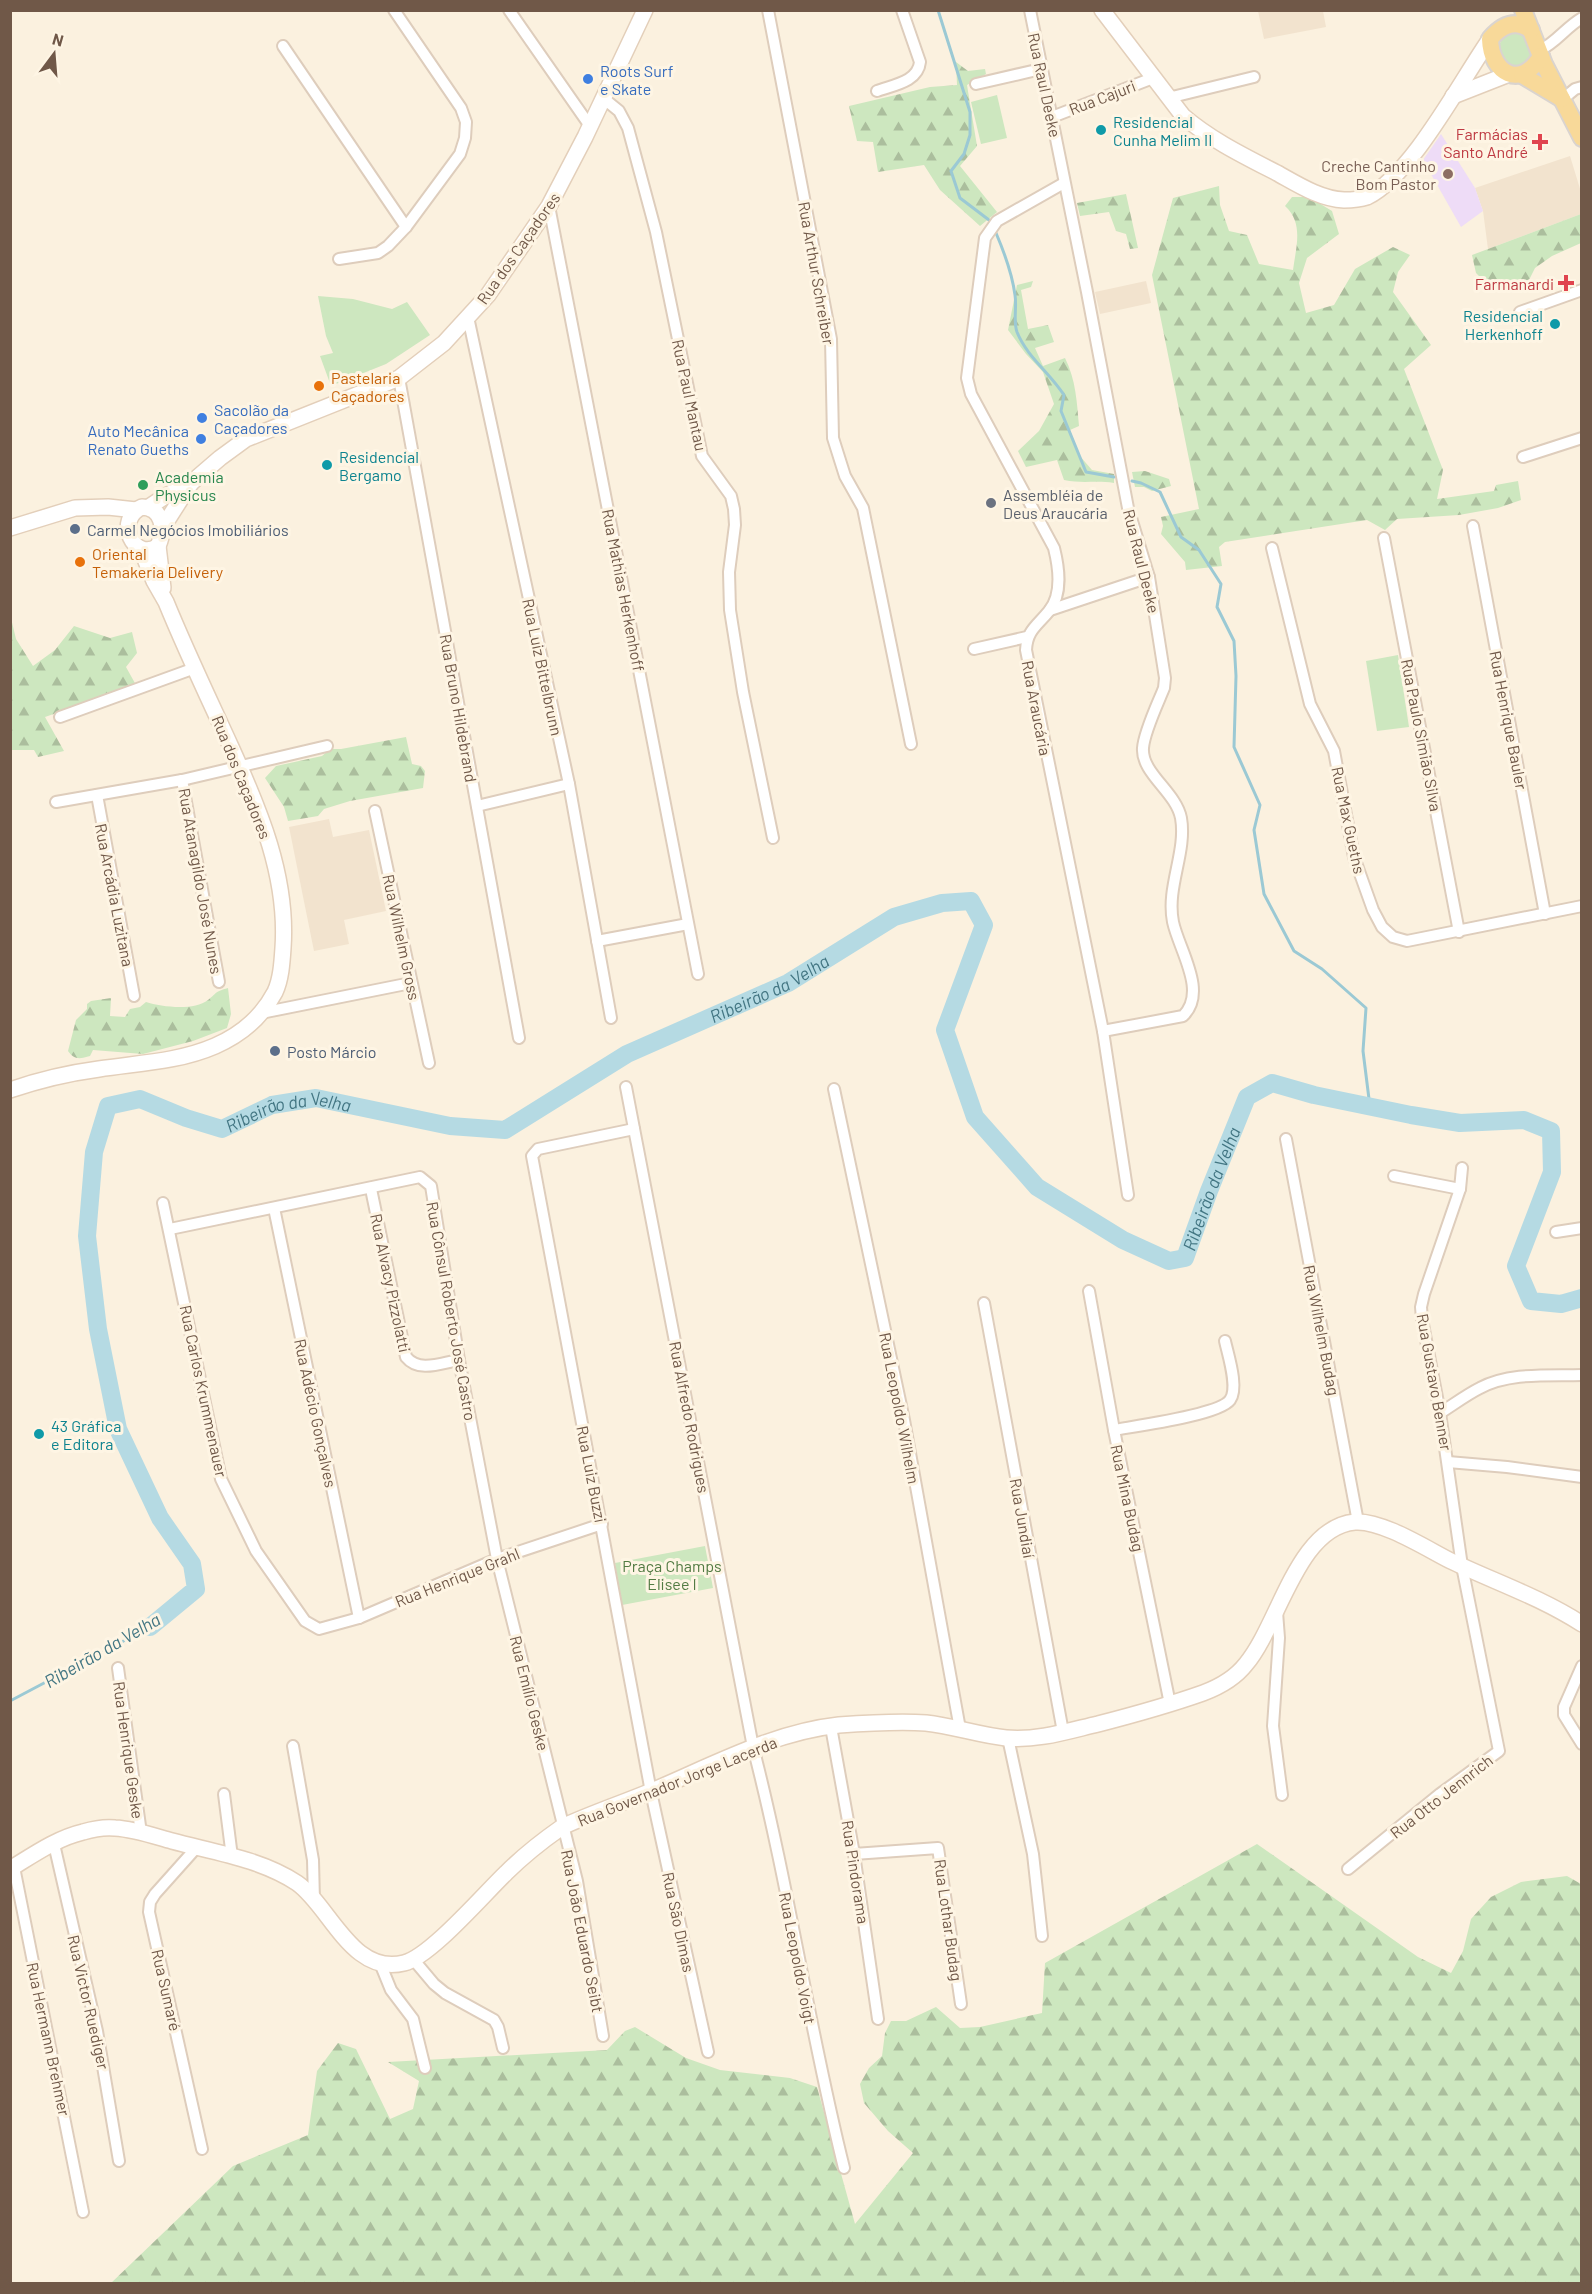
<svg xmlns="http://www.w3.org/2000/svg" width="1592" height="2294" viewBox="0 0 1592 2294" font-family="Barlow,sans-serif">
<defs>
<pattern id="forest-firs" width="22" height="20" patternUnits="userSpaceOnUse" patternTransform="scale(1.5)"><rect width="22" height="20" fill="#cde7bf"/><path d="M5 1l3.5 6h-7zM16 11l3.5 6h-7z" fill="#abbe9d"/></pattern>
</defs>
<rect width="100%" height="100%" fill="#fbf1df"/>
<!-- residential -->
<g fill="#f2e3ce">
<path d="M 1258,11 L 1323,11 L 1326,27 L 1264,39 Z"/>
<path d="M 1570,156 L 1581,192 L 1581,214 L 1488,249 L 1483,211 L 1475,188 Z"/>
<path d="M 1146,281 L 1151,303 L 1100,314 L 1095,292 Z"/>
<path d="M 329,819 L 333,837 L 369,830 L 386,911 L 344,920 L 349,944 L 314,951 L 289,827 Z"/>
</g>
<!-- education -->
<path fill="#eedcf7" d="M 1441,134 L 1475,188 L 1483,211 L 1461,227 L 1423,160 Z"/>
<!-- green -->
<g fill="#cde7bf">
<path d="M 1511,30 L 1524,34 L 1532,56 L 1520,67 C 1497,65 1491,44 1511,30 Z"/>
<path d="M 997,95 L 1007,138 L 981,144 L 971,102 Z"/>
<path d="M 318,296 L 353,299 L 392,309 L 407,302 L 430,335 L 386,364 L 331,386 L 320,356 L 333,353 L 326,336 Z"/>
<path d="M 1398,655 L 1409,727 L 1377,731 L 1366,661 Z"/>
<path d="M 705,1546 L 713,1588 L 622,1605 L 615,1563 Z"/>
</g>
<!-- forest -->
<g fill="url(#forest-firs)">
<path d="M 956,62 L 968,71 L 985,69 L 986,74 L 967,85 L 977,146 L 960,166 L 997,212 L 980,226 L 940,190 L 924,165 L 878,172 L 873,142 L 857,141 L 849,106 L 930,87 L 957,85 Z"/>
<path d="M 1219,186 L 1220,205 L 1229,231 L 1247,235 L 1259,264 L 1293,270 C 1296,247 1304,223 1285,206 L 1292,197 L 1309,197 L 1332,211 L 1339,234 L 1307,258 L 1299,283 L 1306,313 L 1334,305 L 1355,269 L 1393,247 L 1410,255 L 1398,272 L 1393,292 L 1431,345 L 1404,369 L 1443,470 L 1437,499 L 1494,491 L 1496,485 L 1518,481 L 1521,500 L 1498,508 L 1459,515 L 1397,519 L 1385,530 L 1367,520 L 1225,542 L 1219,547 L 1222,566 L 1186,570 L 1185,562 L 1161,534 L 1163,526 L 1161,517 L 1199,509 L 1152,275 L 1173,198 Z"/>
<path d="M 1126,194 L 1138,248 L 1130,249 L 1126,234 L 1116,231 L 1109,212 L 1080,216 L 1077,203 Z"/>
<path d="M 1581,214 L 1581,243 L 1552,256 L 1535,268 L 1525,288 L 1487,284 L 1476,273 L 1472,255 Z"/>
<path d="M 1033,281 L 1031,287 L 1021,290 L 1028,329 L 1048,325 L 1054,342 L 1035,348 L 1043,366 L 1065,358 C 1076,380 1077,403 1079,426 L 1070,430 L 1079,455 L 1092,470 L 1114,474 L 1114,483 C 1096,480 1083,484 1064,480 L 1057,460 L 1026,467 L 1018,451 L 1039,431 L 1054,404 L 1043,372 L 1026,354 L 1008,330 L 1017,285 Z"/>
<path d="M 1145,471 L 1169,479 L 1171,486 L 1152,491 L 1144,487 L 1135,487 L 1132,472 Z"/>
<path d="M 10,614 L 16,639 L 33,666 L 55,650 L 74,626 L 110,638 L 132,632 L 137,653 L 126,667 L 136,685 L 45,717 L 64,751 L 38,757 L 34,750 L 11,750 Z"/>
<path d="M 406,737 L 412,764 L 421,766 L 425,771 L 423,788 L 350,801 L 324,809 L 318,816 L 288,821 L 284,807 L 265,778 L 276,766 L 322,756 L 330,749 L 341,749 Z"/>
<path d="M 228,988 L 231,1014 L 227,1028 L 193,1041 L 143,1054 L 93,1050 L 90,1056 C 80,1059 74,1060 68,1051 L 76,1020 L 87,1009 L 87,1004 L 91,1001 L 111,998 L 110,1016 L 125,1017 L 130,1009 L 140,1007 L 146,1002 C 162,1007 194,1011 208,1000 C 218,992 214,992 228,988 Z"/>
<path d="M 1257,1844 L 1418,1957 L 1451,1973 L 1463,1951 L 1471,1919 L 1491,1897 L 1521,1882 L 1567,1876 L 1581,1884 L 1581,2283 L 110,2284 L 233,2166 L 308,2135 L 317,2071 L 338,2043 L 356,2049 L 390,2119 L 413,2109 L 419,2081 L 388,2062 L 607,2050 L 625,2031 L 635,2027 L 686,2058 L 720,2070 L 790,2078 L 817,2087 L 855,2224 L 913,2153 L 888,2131 L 864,2103 L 860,2084 L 869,2068 L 882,2056 L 885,2033 L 891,2021 L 906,2021 L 936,2007 L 960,2028 L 980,2027 L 1042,2013 L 1045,1963 Z"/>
</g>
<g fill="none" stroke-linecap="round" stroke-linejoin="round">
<!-- stream -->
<g stroke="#9bc9d4" stroke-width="3">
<path d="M 938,10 L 970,112 L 970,135 L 964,154 L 951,171 L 960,198 L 989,220"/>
<path d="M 996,233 C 1005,254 1012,273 1015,295 C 1017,307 1013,321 1017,332 C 1027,357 1050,373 1064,395 L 1061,411 L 1086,472 L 1114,477"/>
<path d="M 1132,481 L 1141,483 L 1160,492 L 1181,537 L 1199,550 L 1221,584 L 1217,607 L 1234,641 L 1236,676 L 1234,747 L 1260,805 L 1254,830 L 1264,894 L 1294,951 L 1322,969 L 1366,1008 L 1363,1051 L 1370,1107"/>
<path d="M 10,1701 L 150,1627"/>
</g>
<!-- river -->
<path stroke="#b5dae3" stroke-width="18" id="s1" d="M 150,1627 L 196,1589 L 192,1564 L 160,1518 L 118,1429 L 98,1329 L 87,1236 L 94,1152 L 108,1106 L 140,1099 L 186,1118 L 222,1129 L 272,1105 L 316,1098 L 450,1126 L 505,1130 L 627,1054 L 788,983 L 894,917 L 942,903 L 971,901 L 984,925 L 945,1030 L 975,1117 L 1037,1187 L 1123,1240 L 1169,1261 L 1185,1258 L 1209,1191 L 1247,1097 L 1272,1083 L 1314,1095 L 1411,1115 L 1460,1123 L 1524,1120 L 1551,1131 L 1552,1172 L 1516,1266 L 1531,1301 L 1561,1304 L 1582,1298"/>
<defs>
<g id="street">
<path d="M 509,10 L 590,126"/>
<path d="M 768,10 L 831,339 L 833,438 L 845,476 L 863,508 L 911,744"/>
<path d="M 1030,10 L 1087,292 L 1128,508 L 1149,577 L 1165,678 L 1164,688 C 1158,703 1144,732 1143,748 C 1141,773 1176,792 1181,818 C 1187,852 1166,887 1173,922 C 1179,950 1208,992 1183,1016 L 1103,1031"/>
<path d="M 283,46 L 406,227"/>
<path d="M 1540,50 C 1556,43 1566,27 1582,18"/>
<path d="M 976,84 L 1041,69"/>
<path d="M 877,91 C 893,85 918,82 920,62 L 902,10"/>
<path d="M 603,98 L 619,111 L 628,128 L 656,232 L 702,456 L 731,496 L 734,509 L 735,525 L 729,572 L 730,610 L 743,692 L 773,838"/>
<path d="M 1168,98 L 1254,77"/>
<path d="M 1563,99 L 1575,89 L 1582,87"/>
<path d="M 1052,117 L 1153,78"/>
<path d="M 1064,183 L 997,221 L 985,238 L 967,378 L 971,394 L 1054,548 C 1059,568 1063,594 1049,611 C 1037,626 1027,630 1026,650 L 1103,1031 L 1128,1195"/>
<path d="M 549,206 L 698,974"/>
<path d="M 339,259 L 378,253 L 388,246 L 406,227 L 460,154 L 465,138 L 466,122 L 461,108 L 394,10"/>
<path d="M 1520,312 L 1582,290"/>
<path d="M 468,317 L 569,784 L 611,1018"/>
<path d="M 399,378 L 519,1038"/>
<path d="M 1523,457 L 1582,438"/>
<path d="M 1473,526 L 1545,914"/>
<path d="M 1384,538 L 1459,932"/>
<path d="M 1272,548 L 1310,704 L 1334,751 L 1354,857 L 1373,910 L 1382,927 L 1393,937 L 1407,941 L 1582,906"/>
<path d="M 1050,610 L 1149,577"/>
<path d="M 974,649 L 1027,637"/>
<path d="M 60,717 L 195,668"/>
<path d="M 182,780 L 219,982"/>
<path d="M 97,795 L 134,996"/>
<path d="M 56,802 L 182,780 L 327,746"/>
<path d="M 477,806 L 569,784"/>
<path d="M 375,811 L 429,1063"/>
<path d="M 597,941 L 688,924"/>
<path d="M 261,1013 L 411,983"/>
<path d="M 626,1087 L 753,1747 C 789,1886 809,2029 844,2168"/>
<path d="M 834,1089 L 904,1420 L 960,1729"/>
<path d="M 634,1129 L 538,1149 L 532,1156 L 651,1792 L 708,2052"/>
<path d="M 1286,1139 L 1358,1522"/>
<path d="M 1394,1176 L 1460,1189"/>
<path d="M 371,1189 L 406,1357 C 419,1373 441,1363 459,1360"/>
<path d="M 163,1203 L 221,1479 L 256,1551 L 305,1621 L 319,1629 L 359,1618 L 497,1559 L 602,1524"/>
<path d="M 274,1208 L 359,1618"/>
<path d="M 170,1229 L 420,1177 L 431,1186 L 459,1360 L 497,1559 L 577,1881 L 603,2036"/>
<path d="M 1556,1232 L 1582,1228"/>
<path d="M 1089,1291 L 1114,1430 L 1170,1704"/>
<path d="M 984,1303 L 1063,1732"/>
<path d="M 1440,1413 C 1453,1405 1466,1395 1480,1388 C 1510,1372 1549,1376 1582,1375"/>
<path d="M 1114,1430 C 1136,1426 1219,1415 1230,1400 C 1239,1388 1228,1355 1225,1341"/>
<path d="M 1448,1462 L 1507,1467 L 1582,1477"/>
<path d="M 1277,1612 L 1279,1638 L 1273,1726 L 1282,1795"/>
<path d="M 1582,1666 L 1564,1707 L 1564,1715 L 1582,1744"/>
<path d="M 118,1668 L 141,1833"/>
<path d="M 831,1727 L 854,1854 L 878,2019"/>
<path d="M 1008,1738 L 1033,1854 L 1042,1936"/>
<path d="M 293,1746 L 313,1860 L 314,1901"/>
<path d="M 224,1794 L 232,1857"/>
<path d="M 54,1844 L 97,2031 L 119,2161"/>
<path d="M 197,1847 L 155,1894 L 150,1902 L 149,1912 L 202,2149"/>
<path d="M 854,1854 L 938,1848 L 961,2004"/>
<path d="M 14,1867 L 83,2212"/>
<path d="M 1348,1869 L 1440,1794 L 1499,1751 L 1462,1566 L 1440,1413 L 1422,1319 L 1421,1307 L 1424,1294 L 1460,1189 L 1462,1168"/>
<path d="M 413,1959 L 434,1984 L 445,1993 L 494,2020 L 498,2027 L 503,2048"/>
<path d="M 380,1963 L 391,1990 L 413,2019 L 425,2068"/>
</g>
<g id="secondary">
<path d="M 1102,10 L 1183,116 C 1211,140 1244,156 1277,173 C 1297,184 1320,199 1344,200 C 1351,200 1361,199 1367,197 C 1412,175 1460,82 1490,39"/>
<path d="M 1453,96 L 1509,74"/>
<path d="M 142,507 C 164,508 165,530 158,546 C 134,563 114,519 142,507 Z"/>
<path d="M 149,507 L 164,497 L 191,483 L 220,458 L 246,439 L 399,378 L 444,343 L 488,295 L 549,206 L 585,137 L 645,10"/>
<path d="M 163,527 L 191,483"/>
<path d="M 10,528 L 75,508 L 108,507 L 136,510"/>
<path d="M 158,546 L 163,588"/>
<path d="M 10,1090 C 39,1080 69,1073 99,1069 C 138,1063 178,1062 215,1046 C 240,1035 262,1017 275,992 C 281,979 282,963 283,948 C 288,877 260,811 231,747 C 209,699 186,651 166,602 L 154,581 L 141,549"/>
<path d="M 10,1869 C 33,1855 57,1838 83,1832 C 93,1829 105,1827 115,1828 C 134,1829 154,1836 172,1841 C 213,1852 261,1859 297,1883 C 330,1906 352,1976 404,1963 C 430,1957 484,1894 506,1873 C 523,1856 542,1841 562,1827 C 592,1813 623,1803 654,1790 C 713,1765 774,1732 839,1725 C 867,1723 898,1721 926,1723 C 953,1726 979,1735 1006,1738 C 1037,1741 1068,1731 1098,1724 C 1133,1715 1169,1705 1203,1693 C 1219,1687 1236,1677 1246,1664 C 1279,1625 1297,1527 1355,1522 C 1382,1520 1427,1549 1451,1561 C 1495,1582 1540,1597 1582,1624"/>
</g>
<g id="primary">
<path d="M 1523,10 L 1544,64 L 1582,138"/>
<path d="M 1531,30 C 1515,19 1502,25 1490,39 C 1491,74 1521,90 1541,56"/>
<path d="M 1522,75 L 1562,99"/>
</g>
</defs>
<!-- street casing -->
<use href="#street" stroke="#decdbc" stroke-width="14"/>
<!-- secondary casing -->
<use href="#secondary" stroke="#e3cfba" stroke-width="18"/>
<!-- primary casing -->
<use href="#primary" stroke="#dad4cf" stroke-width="20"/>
<!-- street -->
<use href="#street" stroke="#fff" stroke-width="10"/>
<!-- secondary -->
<use href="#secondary" stroke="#fff" stroke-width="15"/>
<!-- primary -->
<use href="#primary" stroke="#f8d999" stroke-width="16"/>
</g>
<!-- markers -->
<g fill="#3f7fe0" stroke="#fef5e4" stroke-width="2">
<circle cx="588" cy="79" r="6"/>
<circle cx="202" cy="418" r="6"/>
<circle cx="201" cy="439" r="6"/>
</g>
<g fill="#0f9aa8" stroke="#fef5e4" stroke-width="2">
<circle cx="1101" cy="130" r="6"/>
<circle cx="1555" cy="324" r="6"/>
<circle cx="327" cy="465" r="6"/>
<circle cx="39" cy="1434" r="6"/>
</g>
<g fill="#e0444e" stroke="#fef5e4" stroke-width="2">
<path d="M1537 133h6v6h6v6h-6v6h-6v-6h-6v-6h6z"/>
<path d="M1563 274h6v6h6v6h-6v6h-6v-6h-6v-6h6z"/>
</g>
<circle fill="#8d6e63" stroke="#fef5e4" stroke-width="2" cx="1448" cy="174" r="6"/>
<g fill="#e8710a" stroke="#fef5e4" stroke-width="2">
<circle cx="319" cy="386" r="6"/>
<circle cx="80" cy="562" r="6"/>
</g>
<circle fill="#2e9e5b" stroke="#fef5e4" stroke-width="2" cx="143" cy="485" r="6"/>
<circle fill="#6b7280" stroke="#fef5e4" stroke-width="2" cx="991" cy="503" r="6"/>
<g fill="#5c6f8a" stroke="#fef5e4" stroke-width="2">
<circle cx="75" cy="529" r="6"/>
<circle cx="275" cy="1051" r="6"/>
</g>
<g text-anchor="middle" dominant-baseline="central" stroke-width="6" stroke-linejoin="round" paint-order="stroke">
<!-- shop labels -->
<g font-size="16" fill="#366cbe" stroke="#fef5e4" text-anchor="start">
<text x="600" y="70">Roots Surf<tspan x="600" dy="18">e Skate</tspan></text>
<text x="214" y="409">Sacolão da<tspan x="214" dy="18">Caçadores</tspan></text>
<text x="189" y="430" text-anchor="end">Auto Mecânica<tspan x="189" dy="18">Renato Gueths</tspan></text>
</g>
<!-- street labels -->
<g font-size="16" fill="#705848" stroke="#fef5e4">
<text transform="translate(1045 85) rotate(78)">Rua Raul Deeke</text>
<text transform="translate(1102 97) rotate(-21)">Rua Cajuri</text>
<text transform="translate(518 248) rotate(-55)">Rua dos Caçadores</text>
<text transform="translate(817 273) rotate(80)">Rua Arthur Schreiber</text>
<text transform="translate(690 395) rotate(78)">Rua Paul Mantau</text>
<text transform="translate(1142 561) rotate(76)">Rua Raul Deeke</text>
<text transform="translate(624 590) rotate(79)">Rua Mathias Herkenhoff</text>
<text transform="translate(543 667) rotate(78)">Rua Luiz Bittelbrunn</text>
<text transform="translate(459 708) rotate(80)">Rua Bruno Hildebrand</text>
<text transform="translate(1037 708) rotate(79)">Rua Araucária</text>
<text transform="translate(1509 720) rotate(79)">Rua Henrique Bauler</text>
<text transform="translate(1422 735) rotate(79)">Rua Paulo Simião Silva</text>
<text transform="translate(242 777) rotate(68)">Rua dos Caçadores</text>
<text transform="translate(1349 820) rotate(78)">Rua Max Gueths</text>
<text transform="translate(201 881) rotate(80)">Rua Atanagildo José Nunes</text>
<text transform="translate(115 895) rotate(79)">Rua Arcádia Luzitana</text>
<text transform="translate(402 937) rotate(78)">Rua Wilhelm Gross</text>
<text transform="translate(391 1283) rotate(78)">Rua Alvacy Pizzolatti</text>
<text transform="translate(452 1311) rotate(80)">Rua Cônsul Roberto José Castro</text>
<text transform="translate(1322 1330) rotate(79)">Rua Wilhelm Budag</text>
<text transform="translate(1435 1382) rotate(80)">Rua Gustavo Benner</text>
<text transform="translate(204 1391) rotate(78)">Rua Carlos Krummenauer</text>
<text transform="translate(900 1408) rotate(79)">Rua Leopoldo Wilhelm</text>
<text transform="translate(316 1413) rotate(78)">Rua Adécio Gonçalves</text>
<text transform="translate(690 1417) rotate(79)">Rua Alfredo Rodrigues</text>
<text transform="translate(592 1474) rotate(79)">Rua Luiz Buzzi</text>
<text transform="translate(1128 1498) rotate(78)">Rua Mina Budag</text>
<text transform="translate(1023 1518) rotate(80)">Rua Jundiaí</text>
<text transform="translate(457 1577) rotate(-22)">Rua Henrique Grahl</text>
<text transform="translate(530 1693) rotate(76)">Rua Emílio Geske</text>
<text transform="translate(129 1750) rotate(82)">Rua Henrique Geske</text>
<text transform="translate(677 1781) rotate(-22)">Rua Governador Jorge Lacerda</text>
<text transform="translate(1441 1796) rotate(-38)">Rua Otto Jennrich</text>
<text transform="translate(856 1872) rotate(81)">Rua Pindorama</text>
<text transform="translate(949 1920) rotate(82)">Rua Lothar Budag</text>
<text transform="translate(679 1922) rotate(78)">Rua São Dimas</text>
<text transform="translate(583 1931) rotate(79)">Rua João Eduardo Seibt</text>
<text transform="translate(798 1958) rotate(79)">Rua Leopoldo Voigt</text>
<text transform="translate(167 1990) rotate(77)">Rua Sumaré</text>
<text transform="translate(89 2002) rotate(77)">Rua Victor Ruediger</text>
<text transform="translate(49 2039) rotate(78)">Rua Hermann Brehmer</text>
</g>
<!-- culture labels -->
<g font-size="16" fill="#0d838f" stroke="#fef5e4" text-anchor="start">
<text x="1113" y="121">Residencial<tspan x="1113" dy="18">Cunha Melim II</tspan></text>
<text x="1543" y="315" text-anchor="end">Residencial<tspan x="1543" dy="18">Herkenhoff</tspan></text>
<text x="339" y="456">Residencial<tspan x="339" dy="18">Bergamo</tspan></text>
<text x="51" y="1425">43 Gráfica<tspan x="51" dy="18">e Editora</tspan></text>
</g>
<!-- health labels -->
<g font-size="16" fill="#be3a42" stroke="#fef5e4" text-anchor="end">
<text x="1528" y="133">Farmácias<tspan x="1528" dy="18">Santo André</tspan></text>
<text x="1554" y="283">Farmanardi</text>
</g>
<!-- education labels -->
<g font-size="16" fill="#785e54" stroke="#fef5e4" text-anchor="end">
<text x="1436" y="165">Creche Cantinho<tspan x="1436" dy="18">Bom Pastor</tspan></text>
</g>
<!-- food labels -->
<g font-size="16" fill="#c56008" stroke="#fef5e4" text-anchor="start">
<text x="331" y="377">Pastelaria<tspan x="331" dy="18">Caçadores</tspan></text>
<text x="92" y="553">Oriental<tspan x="92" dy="18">Temakeria Delivery</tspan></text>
</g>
<!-- leisure labels -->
<g font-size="16" fill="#27864d" stroke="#fef5e4" text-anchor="start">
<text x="155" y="476">Academia<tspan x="155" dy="18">Physicus</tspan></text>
</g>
<!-- worship labels -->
<g font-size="16" fill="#5b616d" stroke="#fef5e4" text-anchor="start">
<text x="1003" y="494">Assembléia de<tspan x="1003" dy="18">Deus Araucária</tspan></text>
</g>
<!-- service labels -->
<g font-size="16" fill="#4e5e75" stroke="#fef5e4" text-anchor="start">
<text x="87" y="529">Carmel Negócios Imobiliários</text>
<text x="287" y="1051">Posto Márcio</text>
</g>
<!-- park labels -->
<g font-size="16" fill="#527b43" stroke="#fef5e4">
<text x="672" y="1565">Praça Champs<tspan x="672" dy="18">Elisee I</tspan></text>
</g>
<!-- water labels -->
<g font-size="18" font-style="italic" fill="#437683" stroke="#fef5e4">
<text stroke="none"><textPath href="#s1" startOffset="1280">Ribeirão da Velha</textPath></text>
<text stroke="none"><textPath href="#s1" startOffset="758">Ribeirão da Velha</textPath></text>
<text stroke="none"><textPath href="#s1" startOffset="2070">Ribeirão da Velha</textPath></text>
<text transform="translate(102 1650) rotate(-30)">Ribeirão da Velha</text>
</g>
</g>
<!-- border -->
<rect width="1592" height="2294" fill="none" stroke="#705848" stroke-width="24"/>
<!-- north arrow -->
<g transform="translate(54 54) rotate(16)" stroke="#fef5e4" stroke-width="4.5" paint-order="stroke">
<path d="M0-4.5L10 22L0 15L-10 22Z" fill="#705848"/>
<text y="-9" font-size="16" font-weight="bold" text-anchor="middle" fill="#705848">N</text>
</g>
</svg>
